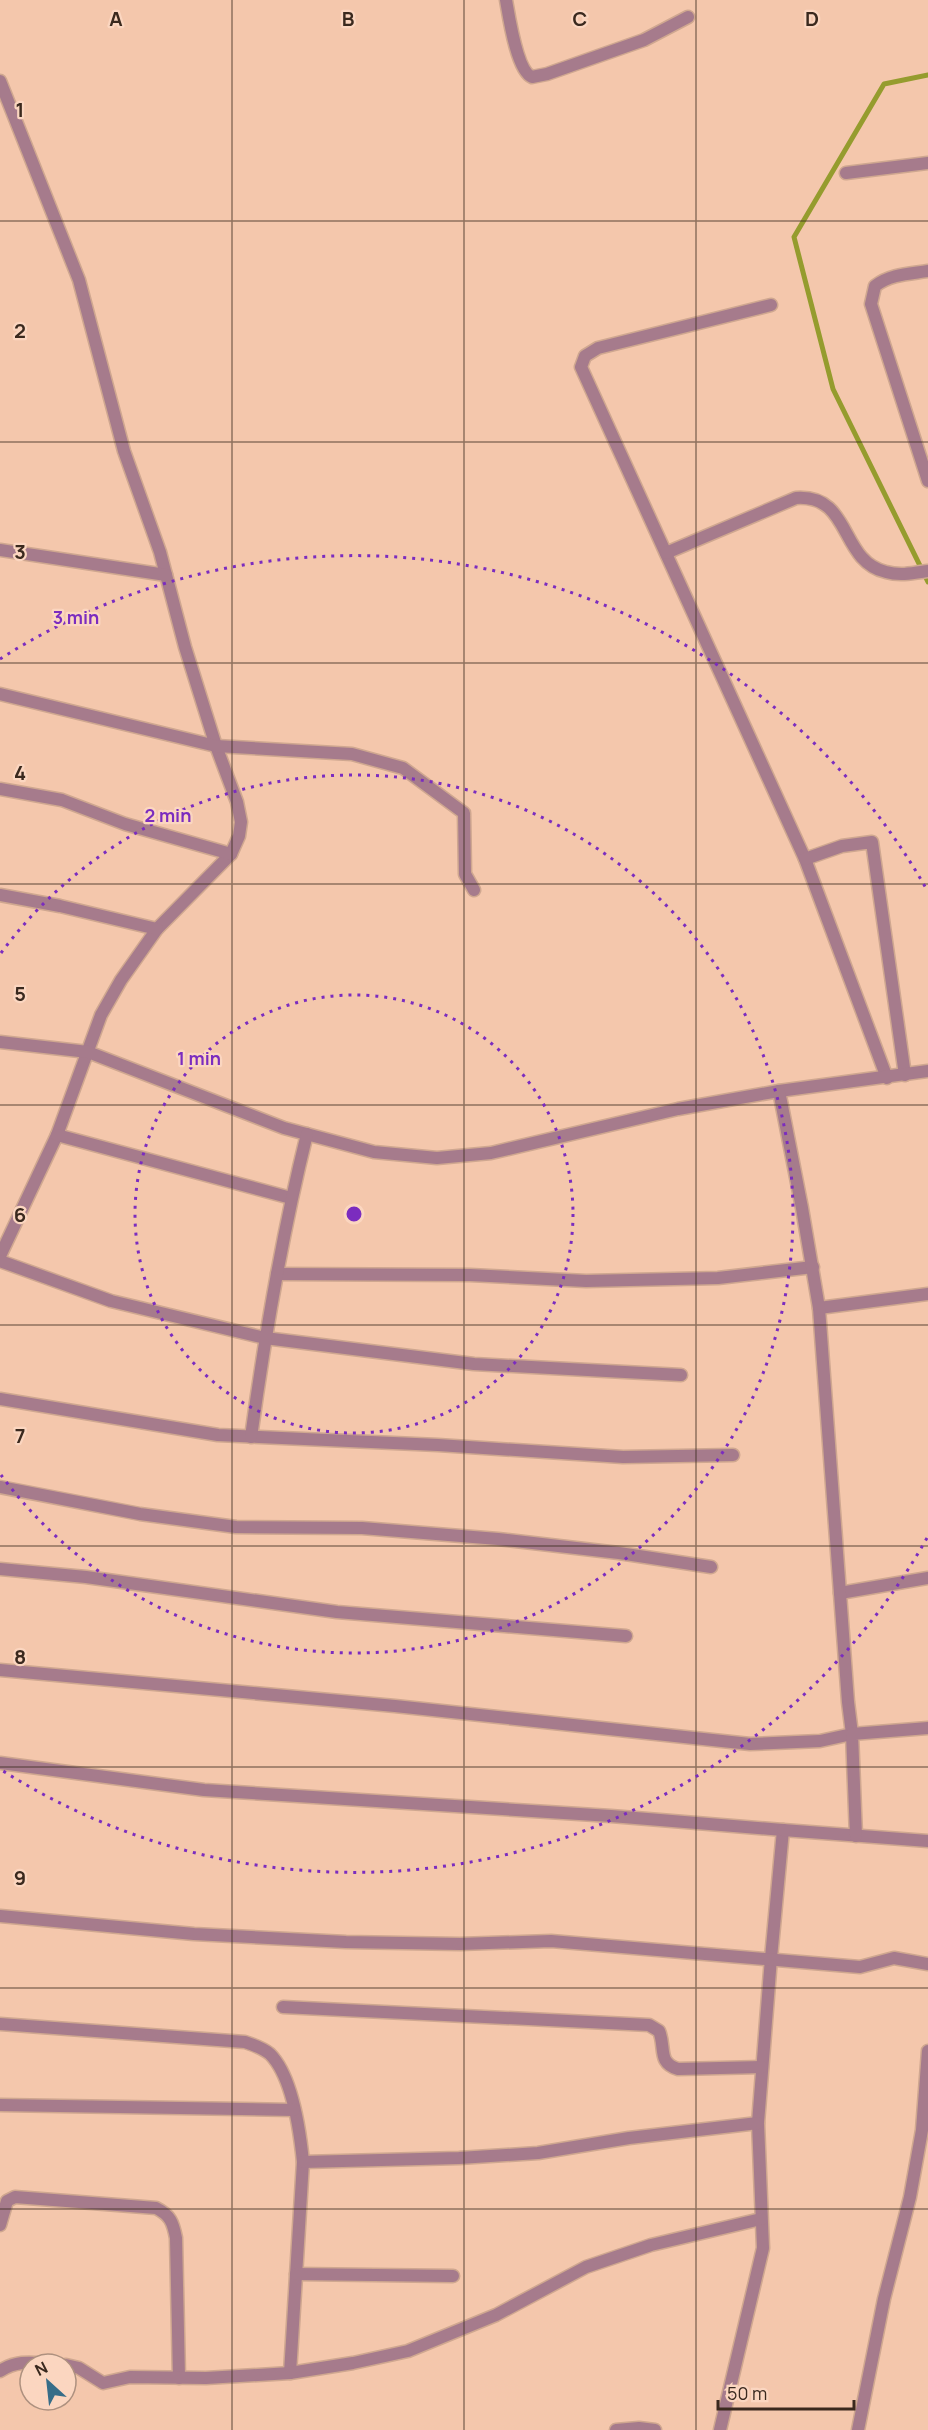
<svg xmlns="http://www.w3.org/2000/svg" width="928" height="2430" viewBox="0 0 928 2430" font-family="Manrope,sans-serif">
<rect width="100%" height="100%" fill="#f4c7ac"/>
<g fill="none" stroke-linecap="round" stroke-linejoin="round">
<!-- stream -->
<path stroke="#959c2e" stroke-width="5" d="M 928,75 L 884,84 L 794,237 L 833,389 L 928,582"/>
<defs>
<g id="minor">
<path d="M 506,0 C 509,17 517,71 532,77 L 547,74 L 644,40 L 688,17"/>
<path d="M 0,81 L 79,280 L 124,451 L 160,552 L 185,647 L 216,746 L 237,802 L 241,822 L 239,836 L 231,854 L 157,929 L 121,980 L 101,1015 L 57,1135 L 0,1256"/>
<path d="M 846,173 L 928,163"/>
<path d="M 928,271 C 909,274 891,274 875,286 L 871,304 L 928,481"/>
<path d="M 771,305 L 598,348 L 585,356 L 581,367 L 805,859 L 887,1078"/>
<path d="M 0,550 L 166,575"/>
<path d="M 666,553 L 796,498 C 852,494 839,561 886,572 C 900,576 914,573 928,571"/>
<path d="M 0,694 L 216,746 L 352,754 L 403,768 L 464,813 L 465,874 L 474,890"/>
<path d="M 0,789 L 62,800 L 125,824 L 231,854"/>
<path d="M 805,859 L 842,846 L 872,842 L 905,1075"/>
<path d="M 0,895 L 60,906 L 157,929"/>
<path d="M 0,1042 L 88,1052 L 284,1128 L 374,1152 L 437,1158 L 491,1153 L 678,1109 L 779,1091 L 928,1071"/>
<path d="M 57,1135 L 291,1198"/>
<path d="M 0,1261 L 111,1301 L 265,1338 L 474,1364 L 681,1375"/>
<path d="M 277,1274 L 470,1275 L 586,1281 L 718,1278 L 813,1267"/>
<path d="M 819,1308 L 928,1294"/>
<path d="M 0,1399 L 218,1435 L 438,1445 L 623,1457 L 733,1455"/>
<path d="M 251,1437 C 265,1335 282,1234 307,1134"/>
<path d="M 0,1487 L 140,1514 L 236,1527 L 362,1528 L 498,1539 L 619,1553 L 711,1567"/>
<path d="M 0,1569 L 86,1577 L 337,1612 L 626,1636"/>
<path d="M 840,1593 L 928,1578"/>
<path d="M 0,1670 L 395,1706 L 750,1744 L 820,1741 L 852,1734 L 848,1702 L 819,1308 L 802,1208 L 779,1091"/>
<path d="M 0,1763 L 204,1790 L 611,1816 L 783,1830 L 771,1958 L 758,2123 L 763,2248 L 720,2430"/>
<path d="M 783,1830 L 928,1841"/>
<path d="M 856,1836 L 852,1734 L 928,1728"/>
<path d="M 0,1916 L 194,1934 L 346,1942 L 460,1944 L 551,1941 L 860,1967 L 894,1958 L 928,1964"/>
<path d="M 283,2007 L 649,2025 L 659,2031 C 666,2047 657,2063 678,2069 L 762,2067"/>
<path d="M 0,2024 L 245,2042 C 254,2045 263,2048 270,2054 C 293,2077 300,2132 303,2162 L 290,2373"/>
<path d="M 0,2105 L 294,2110"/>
<path d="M 303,2162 L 459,2158 L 538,2153 L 629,2138 L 758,2123"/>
<path d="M 0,2225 L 7,2201 L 15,2197 L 156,2208 C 170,2215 173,2222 176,2238 L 179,2378"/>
<path d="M 296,2274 L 453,2276"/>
<path d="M 66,2365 L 79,2368 L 103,2383 L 130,2377 L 206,2378 L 290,2373 L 353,2363 L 408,2351 L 496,2315 L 586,2267 L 651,2245 L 761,2219"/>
<path d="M 0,2371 C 18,2359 34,2363 54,2364"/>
<path d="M 616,2430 L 639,2428 L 655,2430"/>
<path d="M 858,2430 L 884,2299 L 910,2197 L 922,2130 L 928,2051"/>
</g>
</defs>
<!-- minor casing -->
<use href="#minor" stroke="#cfa790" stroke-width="15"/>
<!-- minor -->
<use href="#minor" stroke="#a67b8c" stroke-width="12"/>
</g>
<!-- grid -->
<path fill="none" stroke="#3a291e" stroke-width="1.5" stroke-opacity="0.55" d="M 232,0 L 232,2430M 464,0 L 464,2430M 696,0 L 696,2430M 0,221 L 928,221M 0,442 L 928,442M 0,663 L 928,663M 0,884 L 928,884M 0,1105 L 928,1105M 0,1325 L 928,1325M 0,1546 L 928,1546M 0,1767 L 928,1767M 0,1988 L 928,1988M 0,2209 L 928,2209"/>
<!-- distance rings -->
<g fill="none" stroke="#7b2cbf" stroke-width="3" stroke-dasharray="3 6">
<circle cx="354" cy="1214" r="219"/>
<path d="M1 953A439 439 0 1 1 1 1475"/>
<path d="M927 1538A658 658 0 0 1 0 1769M0 659A658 658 0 0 1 927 890"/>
</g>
<g font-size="20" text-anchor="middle" font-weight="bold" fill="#3a291e" stroke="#fbd6c0" stroke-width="4.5" stroke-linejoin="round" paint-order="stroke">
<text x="116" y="26">A</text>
<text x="348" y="26">B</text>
<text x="580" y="26">C</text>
<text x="812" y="26">D</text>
<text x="20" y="117">1</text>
<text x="20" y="338">2</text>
<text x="20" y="559">3</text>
<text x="20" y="780">4</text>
<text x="20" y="1001">5</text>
<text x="20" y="1222">6</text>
<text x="20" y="1443">7</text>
<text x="20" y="1664">8</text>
<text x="20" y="1885">9</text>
</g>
<circle cx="354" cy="1214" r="9" fill="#7b2cbf" stroke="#fbd6c0" stroke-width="3"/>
<g font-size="18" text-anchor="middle" font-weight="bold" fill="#7b2cbf" stroke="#fbd6c0" stroke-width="4.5" stroke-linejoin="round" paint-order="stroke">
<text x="76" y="624">3 min</text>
<text x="168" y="822">2 min</text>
<text x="199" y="1065">1 min</text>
</g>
<!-- north arrow -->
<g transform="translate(48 2382) rotate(333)"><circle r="28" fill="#fbd6c0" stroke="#ae917f" stroke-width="1.5"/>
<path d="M0-4.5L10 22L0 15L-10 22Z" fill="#376d88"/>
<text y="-9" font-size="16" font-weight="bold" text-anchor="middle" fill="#3a291e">N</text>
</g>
<!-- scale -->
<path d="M718 2400v9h136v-9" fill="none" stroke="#3a291e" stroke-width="3"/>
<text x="727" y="2400" font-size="18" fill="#3a291e" stroke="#fbd6c0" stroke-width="4.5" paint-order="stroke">50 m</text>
</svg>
